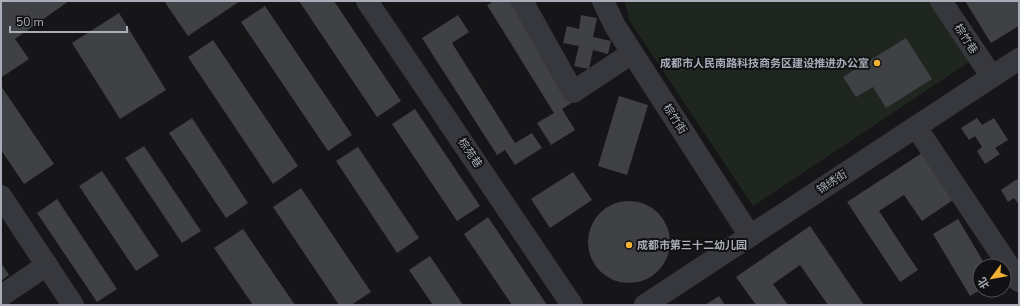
<svg xmlns="http://www.w3.org/2000/svg" width="1020" height="306" viewBox="0 0 1020 306" font-family="'Nunito Sans','Noto Sans SC',sans-serif">
<rect width="100%" height="100%" fill="#161618"/>
<!-- green -->
<path fill="#1e261f" d="M 625,1 L 932,1 L 972,60 L 753,206 L 629,20 Z"/>
<!-- building -->
<g fill="#404145">
<path d="M 1,1 L 69,1 L 15,39 L 29,59 L 2,77 Z"/>
<path d="M 164,1 L 240,1 L 188,36 Z"/>
<path d="M 299,1 L 334,1 L 401,101 L 377,117 Z"/>
<path d="M 494,1 L 510,1 L 573,102 L 562,109 L 575,130 L 551,145 L 537,123 L 554,113 L 487,5 Z"/>
<path d="M 965,1 L 1019,1 L 1019,26 L 991,43 Z"/>
<path d="M 265,6 L 352,135 L 328,151 L 241,22 Z"/>
<path d="M 119,13 L 166,90 L 120,119 L 72,43 Z"/>
<path d="M 458,15 L 469,32 L 452,43 L 515,143 L 532,133 L 542,148 L 515,165 L 505,150 L 497,155 L 422,38 Z"/>
<path d="M 581,15 L 597,18 L 593,37 L 611,41 L 608,54 L 593,50 L 589,69 L 574,66 L 579,46 L 563,43 L 567,26 L 579,29 Z"/>
<path d="M 906,38 L 932,79 L 886,108 L 873,87 L 856,97 L 843,77 Z"/>
<path d="M 213,40 L 298,166 L 273,184 L 188,57 Z"/>
<path d="M 1,86 L 54,164 L 24,184 L 1,150 Z"/>
<path d="M 619,96 L 648,105 L 627,175 L 598,166 Z"/>
<path d="M 415,109 L 480,206 L 457,221 L 392,124 Z"/>
<path d="M 192,118 L 248,203 L 226,218 L 169,133 Z"/>
<path d="M 977,118 L 982,125 L 994,118 L 1008,140 L 995,148 L 1000,154 L 985,164 L 977,151 L 982,147 L 975,136 L 969,140 L 961,128 Z"/>
<path d="M 144,146 L 201,231 L 182,243 L 125,158 Z"/>
<path d="M 358,147 L 419,238 L 397,253 L 336,161 Z"/>
<path d="M 925,151 L 956,198 L 922,221 L 904,195 L 879,211 L 918,270 L 900,282 L 847,202 Z"/>
<path d="M 102,171 L 159,256 L 136,271 L 79,186 Z"/>
<path d="M 573,172 L 592,200 L 550,228 L 531,199 Z"/>
<path d="M 1017,179 L 1019,182 L 1019,205 L 1014,198 L 1008,202 L 1001,190 Z"/>
<path d="M 301,188 L 371,292 L 351,305 L 339,305 L 273,207 Z"/>
<path d="M 57,199 L 117,289 L 97,302 L 37,213 Z"/>
<circle cx="629" cy="242" r="41"/>
<path d="M 488,217 L 547,305 L 512,305 L 464,234 Z"/>
<path d="M 958,219 L 986,266 L 980,266 L 980,290 L 970,296 L 933,234 Z"/>
<path d="M 810,226 L 864,305 L 828,305 L 800,265 L 773,284 L 788,305 L 756,305 L 736,277 Z"/>
<path d="M 243,229 L 295,305 L 253,305 L 214,248 Z"/>
<path d="M 430,256 L 463,305 L 433,305 L 409,270 Z"/>
<path d="M 1,263 L 9,275 L 1,281 Z"/>
<path d="M 719,296 L 725,305 L 705,305 Z"/>
</g>
<g fill="none" stroke-linecap="round" stroke-linejoin="round">
<!-- minor -->
<g stroke="#37383d" stroke-width="22">
<path d="M 367,1 L 572,305"/>
<path d="M 522,1 L 573,92 L 632,53"/>
<path d="M 603,1 L 615,26 L 750,236"/>
<path d="M 941,1 L 992,77"/>
<path d="M 916,127 L 1019,281"/>
<path d="M 1,196 L 73,305"/>
<path d="M 1,296 L 47,265"/>
<path d="M 645,305 L 1019,59"/>
</g>
</g>
<!-- markers -->
<g fill="#f2b134" stroke="#111113" stroke-width="1.5">
<circle cx="877" cy="63" r="4"/>
<circle cx="629" cy="245" r="4"/>
</g>
<g text-anchor="middle" dominant-baseline="central" stroke-width="4" stroke-linejoin="round" paint-order="stroke">
<!-- street labels -->
<g font-size="11" fill="#a8adb8" stroke="#111113">
<text transform="translate(966 39) rotate(57)">棕竹巷</text>
<text transform="translate(675 119) rotate(57)">棕竹街</text>
<text transform="translate(470 153) rotate(56)">棕苑巷</text>
<text transform="translate(832 182) rotate(-33)">锦绣街</text>
</g>
<!-- poi labels -->
<g font-size="11" font-weight="bold" fill="#a8adb8" stroke="#111113" text-anchor="end">
<text x="869" y="63">成都市人民南路科技商务区建设推进办公室</text>
<text x="637" y="245" text-anchor="start">成都市第三十二幼儿园</text>
</g>
</g>
<!-- border -->
<rect width="1020" height="306" fill="none" stroke="#a8adb8" stroke-width="4"/>
<!-- north arrow -->
<g transform="translate(992 278) rotate(238)"><circle r="19" fill="#111113" stroke="#4d4f55"/>
<path d="M0-3L7 15L0 10L-7 15Z" fill="#f2b134"/>
<text y="-6" font-size="11" font-weight="bold" text-anchor="middle" fill="#a8adb8">北</text>
</g>
<!-- scale -->
<path d="M10 26v6h117v-6" fill="none" stroke="#a8adb8" stroke-width="2"/>
<text x="16" y="26" font-size="12" fill="#a8adb8" stroke="#111113" stroke-width="3" paint-order="stroke">50 m</text>
</svg>
